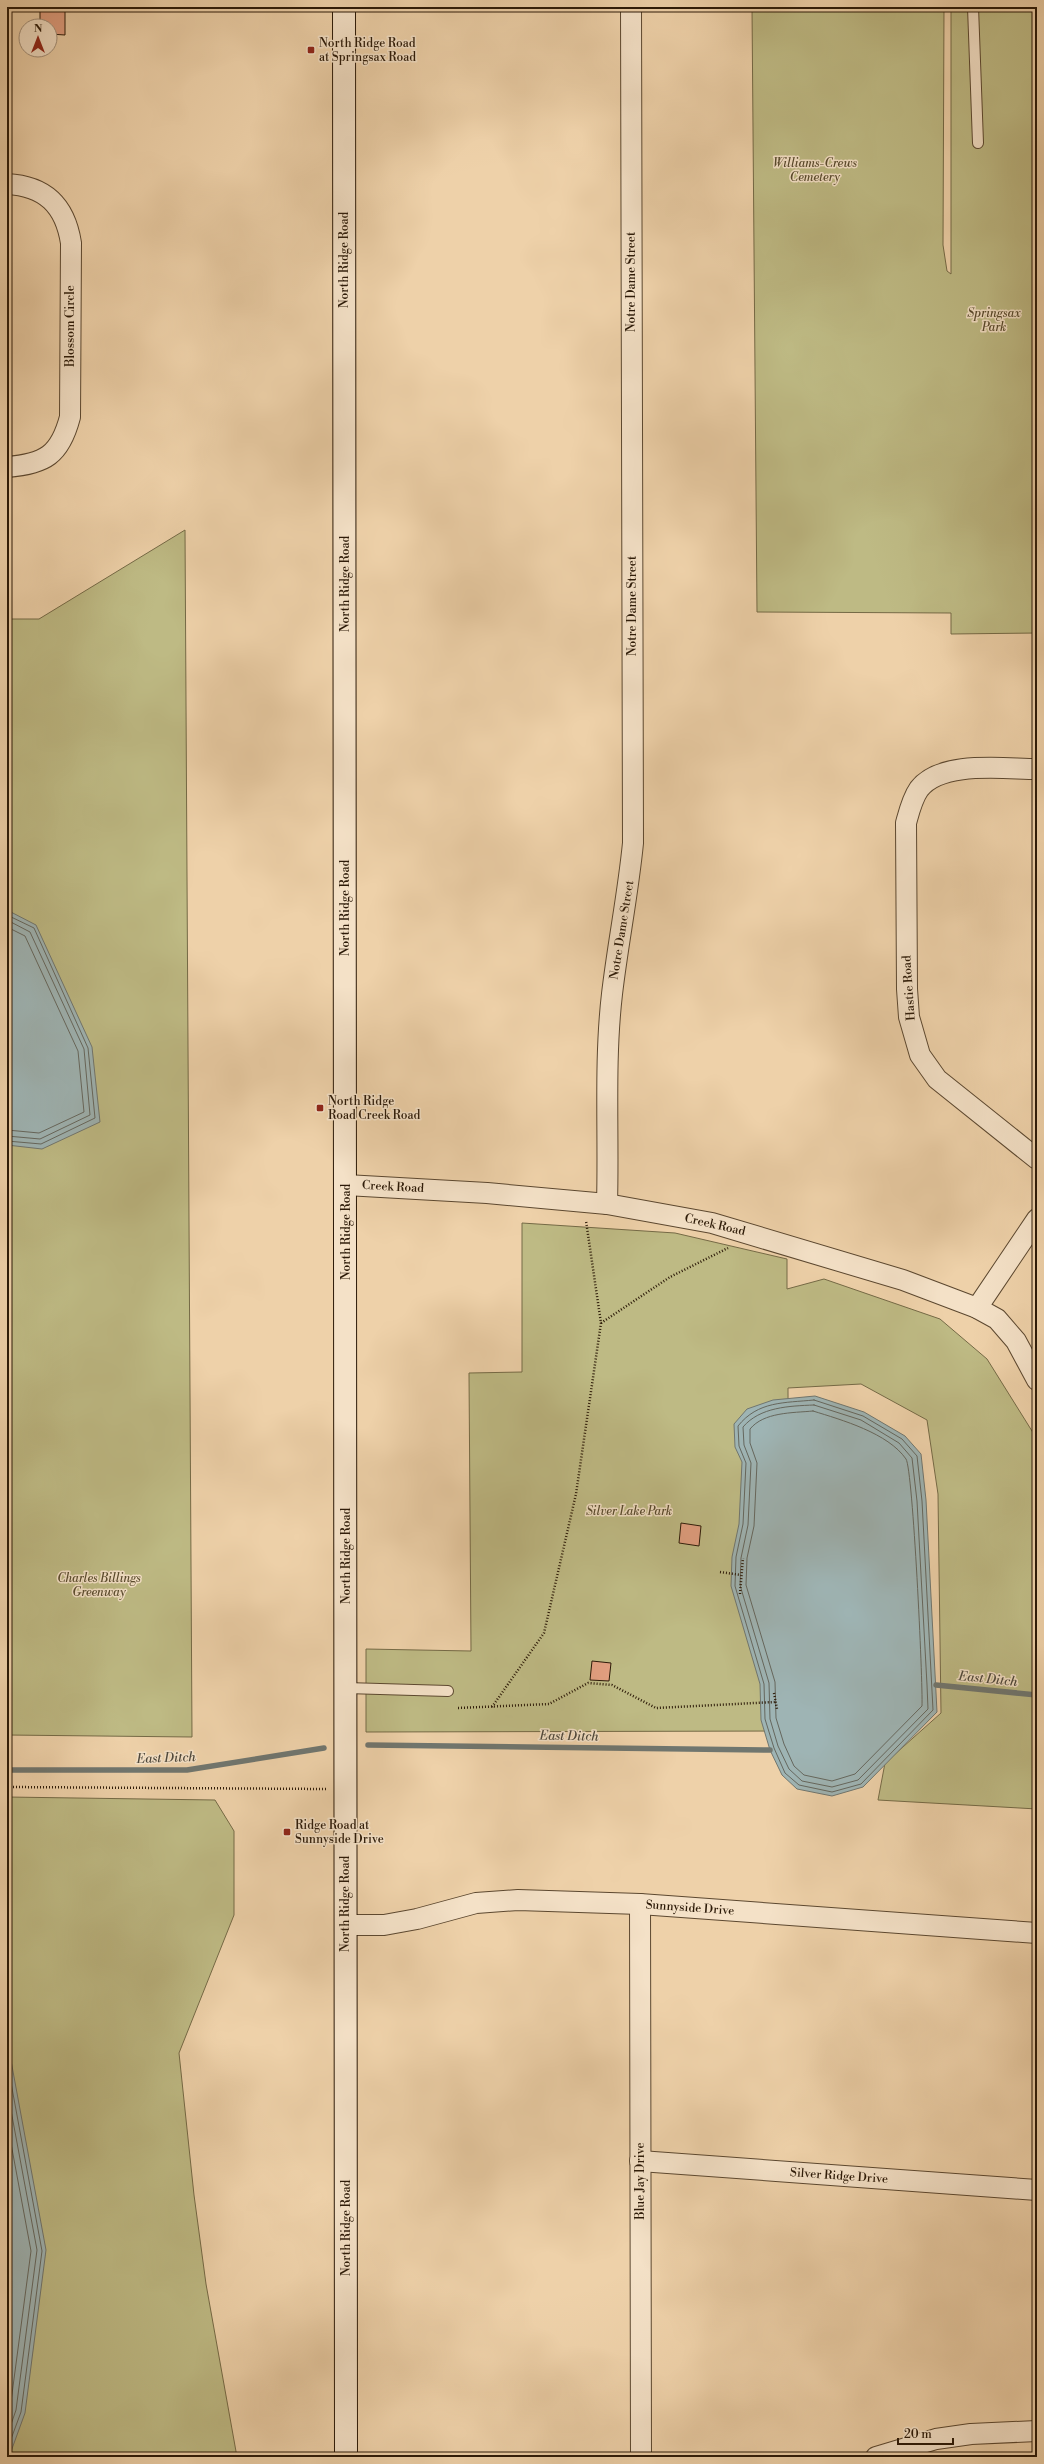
<svg xmlns="http://www.w3.org/2000/svg" width="1044" height="2464" viewBox="0 0 1044 2464" font-family="'Libre Bodoni',serif">
<rect width="100%" height="100%" fill="#eed1a9"/>
<filter id="stains"><feTurbulence type="fractalNoise" baseFrequency=".005" numOctaves="4"/><feColorMatrix values="0 0 0 0 .2 0 0 0 0 .09 0 0 0 0 .02 0 0 0 .5 -.17"/></filter>
<radialGradient id="worn" r=".72"><stop offset=".6" stop-color="#630" stop-opacity="0"/><stop offset="1" stop-color="#630" stop-opacity=".3"/></radialGradient>
<!-- green -->
<g fill="#beba84" stroke="#756a46">
<path d="M 752,7 L 944,7 L 943,245 L 947,271 L 951,274 L 951,7 L 1037,7 L 1037,633 L 951,634 L 951,613 L 757,612 Z"/>
<path d="M 185,530 L 192,1737 L 7,1735 L 7,619 L 39,619 Z"/>
<path d="M 522,1223 L 675,1233 L 787,1259 L 787,1289 L 824,1279 L 940,1319 L 987,1359 L 1037,1439 L 1037,1809 L 878,1800 L 885,1763 L 941,1713 L 938,1494 L 927,1420 L 861,1384 L 788,1388 L 789,1731 L 366,1732 L 366,1649 L 471,1651 L 469,1373 L 522,1372 Z"/>
<path d="M 7,1797 L 215,1800 L 234,1831 L 234,1915 L 179,2053 L 194,2195 L 206,2284 L 237,2457 L 7,2457 Z"/>
</g>
<!-- water -->
<g fill="#9eb4b4" stroke="#70766f">
<path d="M 7,910 L 36,925 L 92,1047 L 100,1122 L 42,1149 L 7,1145 Z"/>
<path d="M 815,1396 L 864,1412 L 905,1436 L 921,1454 L 926,1500 L 937,1712 L 863,1787 L 832,1796 L 797,1789 L 782,1775 L 770,1750 L 761,1720 L 760,1684 L 731,1586 L 732,1557 L 739,1524 L 742,1462 L 735,1447 L 734,1424 L 747,1409 L 773,1400 Z"/>
<path d="M 7,2039 L 46,2250 L 25,2413 L 9,2457 Z"/>
</g>
<g fill="none" stroke-linecap="round" stroke-linejoin="round">
<!-- shore -->
<g stroke="#65675e" stroke-width="1">
<path d="M 7,915 L 34,928 L 88,1048 L 95,1118 L 41,1144 L 7,1141"/>
<path d="M 7,920 L 30,932 L 84,1049 L 90,1115 L 40,1139 L 7,1136"/>
<path d="M 7,927 L 25,936 L 78,1051 L 84,1112 L 39,1133 L 7,1130"/>
<path d="M 814,1400 L 863,1416 L 902,1439 L 917,1456 L 922,1501 L 933,1710 L 861,1784 L 832,1792 L 799,1785 L 785,1773 L 774,1748 L 765,1719 L 764,1684 L 735,1586 L 736,1557 L 743,1524 L 746,1463 L 739,1446 L 738,1426 C 758,1401 784,1403 814,1400 Z"/>
<path d="M 814,1405 L 861,1420 L 899,1443 L 912,1458 L 917,1501 L 927,1685 L 928,1709 L 858,1780 L 832,1787 L 802,1781 L 789,1769 L 778,1746 L 770,1719 L 769,1683 L 740,1585 L 741,1558 L 748,1525 L 751,1463 L 744,1445 L 743,1427 C 760,1407 789,1406 814,1405 Z"/>
<path d="M 813,1411 C 842,1420 888,1433 906,1459 C 913,1470 923,1682 922,1706 L 855,1774 L 832,1781 L 804,1775 L 794,1766 L 784,1744 L 776,1718 L 775,1682 L 746,1585 L 747,1558 L 754,1526 L 757,1463 L 750,1443 L 750,1429 C 764,1412 792,1413 813,1411 Z"/>
<path d="M 7,2061 L 42,2251 L 21,2412 L 7,2450"/>
<path d="M 7,2089 L 37,2250 L 16,2410 L 7,2436"/>
<path d="M 7,2122 L 31,2251 L 10,2409 L 7,2418"/>
</g>
<!-- stream -->
<g stroke="#70766f" stroke-width="5.5">
<path d="M 936,1685 L 1037,1695"/>
<path d="M 368,1745 L 770,1750"/>
<path d="M 7,1770 L 187,1770 L 324,1748"/>
</g>
</g>
<!-- building -->
<g fill="#e29f80" stroke="#2c1a08">
<path d="M 40,7 L 65,7 L 65,35 L 50,34 L 50,26 L 40,26 Z"/>
<path d="M 681,1523 L 701,1526 L 699,1546 L 679,1543 Z"/>
<path d="M 592,1661 L 611,1663 L 609,1681 L 590,1680 Z"/>
</g>
<g fill="none" stroke-linecap="round" stroke-linejoin="round">
<defs>
<g id="lane">
<path d="M 973,7 L 978,143"/>
<path d="M 346,1688 L 448,1691"/>
</g>
<g id="street">
<path d="M 7,184 C 45,186 65,205 71,243 L 70,417 C 60,455 45,464 7,467"/>
<path d="M 1037,769 C 1004,769 941,760 919,789 C 912,799 909,812 906,823 L 907,989 L 909,1017 L 920,1055 L 937,1079 L 1037,1159"/>
<path d="M 346,1185 L 487,1193 L 607,1204 L 712,1223 L 903,1280 L 977,1308 L 997,1319 L 1016,1341 L 1037,1380"/>
<path d="M 607,1204 C 609,1134 604,1063 612,994 C 618,943 628,894 633,843 L 631,7"/>
<path d="M 977,1308 L 1037,1219"/>
<path d="M 640,1904 L 641,2457"/>
<path d="M 346,1925 L 384,1925 L 417,1919 L 476,1903 L 518,1900 L 640,1904 L 1037,1933"/>
<path d="M 640,2161 L 1037,2190"/>
<path d="M 876,2457 L 936,2439 L 971,2434 L 1037,2431"/>
</g>
<path id="secondary" d="M 344,7 L 346,2457"/>
</defs>
<!-- lane casing -->
<use href="#lane" stroke="#5c4830" stroke-width="12"/>
<!-- street casing -->
<use href="#street" stroke="#5c4830" stroke-width="22"/>
<!-- secondary casing -->
<use href="#secondary" stroke="#2c1a08" stroke-width="24"/>
<!-- path -->
<g stroke="#2c1a08" stroke-width="2.5" stroke-dasharray="1 2" stroke-linecap="butt">
<path d="M 601,1323 L 670,1277 L 728,1248"/>
<path d="M 720,1572 L 741,1575"/>
<path d="M 740,1594 L 743,1558"/>
<path d="M 774,1693 L 777,1709"/>
<path d="M 492,1707 L 544,1633 L 576,1494 L 601,1323 L 586,1221"/>
<path d="M 458,1708 L 549,1704 L 588,1683 L 612,1685 L 656,1708 L 775,1702"/>
<path d="M 7,1787 L 326,1789"/>
</g>
<!-- lane -->
<use href="#lane" stroke="#f4e1c7" stroke-width="10"/>
<!-- street -->
<use href="#street" stroke="#f4e1c7" stroke-width="20"/>
<!-- secondary -->
<use href="#secondary" stroke="#f4e1c7" stroke-width="22"/>
</g>
<!-- markers -->
<g fill="#8f2418" stroke="#f4e1c7" stroke-width="1.5">
<rect x="307" y="46" width="8" height="8" rx="2"/>
<rect x="316" y="1104" width="8" height="8" rx="2"/>
<rect x="283" y="1828" width="8" height="8" rx="2"/>
</g>
<g text-anchor="middle" dominant-baseline="central" stroke-width="3" stroke-linejoin="round" paint-order="stroke">
<!-- poi labels -->
<g font-size="12" fill="#2c1a08" stroke="#f4e1c7" text-anchor="start">
<text x="319" y="43">North Ridge Road<tspan x="319" dy="14">at Springsax Road</tspan></text>
<text x="328" y="1101">North Ridge<tspan x="328" dy="14">Road Creek Road</tspan></text>
<text x="295" y="1825">Ridge Road at<tspan x="295" dy="14">Sunnyside Drive</tspan></text>
</g>
<!-- park labels -->
<g font-size="12" font-style="italic" fill="#584a2d" stroke="#f4e1c7">
<text x="815" y="163">Williams-Crews<tspan x="815" dy="14">Cemetery</tspan></text>
<text x="994" y="313">Springsax<tspan x="994" dy="14">Park</tspan></text>
<text x="629" y="1511">Silver Lake Park</text>
<text x="99" y="1578">Charles Billings<tspan x="99" dy="14">Greenway</tspan></text>
</g>
<!-- street labels -->
<g font-size="12" fill="#2c1a08" stroke="#f4e1c7">
<text transform="translate(344 260) rotate(-90)">North Ridge Road</text>
<text transform="translate(631 282) rotate(-90)">Notre Dame Street</text>
<text transform="translate(70 326) rotate(-90)">Blossom Circle</text>
<text transform="translate(345 584) rotate(-90)">North Ridge Road</text>
<text transform="translate(632 606) rotate(-90)">Notre Dame Street</text>
<text transform="translate(345 908) rotate(-90)">North Ridge Road</text>
<text transform="translate(622 930) rotate(-81)">Notre Dame Street</text>
<text transform="translate(909 988) rotate(-94)">Hastie Road</text>
<text transform="translate(393 1187) rotate(3)">Creek Road</text>
<text transform="translate(715 1225) rotate(13)">Creek Road</text>
<text transform="translate(346 1232) rotate(-90)">North Ridge Road</text>
<text transform="translate(346 1556) rotate(-90)">North Ridge Road</text>
<text transform="translate(345 1904) rotate(-90)">North Ridge Road</text>
<text transform="translate(690 1908) rotate(4)">Sunnyside Drive</text>
<text transform="translate(839 2176) rotate(4)">Silver Ridge Drive</text>
<text transform="translate(640 2181) rotate(-90)">Blue Jay Drive</text>
<text transform="translate(346 2228) rotate(-90)">North Ridge Road</text>
</g>
<!-- water labels -->
<g font-size="13" font-style="italic" fill="#4e483c" stroke="#f4e1c7">
<text transform="translate(988 1679) rotate(6)">East Ditch</text>
<text transform="translate(569 1736) rotate(1)">East Ditch</text>
<text transform="translate(166 1758) rotate(-2)">East Ditch</text>
</g>
</g>
<!-- margin -->
<rect width="1044" height="2464" fill="none" stroke="#eed1a9" stroke-width="24"/>
<rect x="8" y="8" width="1028" height="2448" fill="none" stroke="#2c1a08" stroke-width="2"/>
<rect x="12" y="12" width="1020" height="2440" fill="none" stroke="#2c1a08"/>
<!-- north arrow -->
<g transform="translate(38 38)"><circle r="19" fill="#f4e1c7" stroke="#a4917b"/>
<path d="M0-3L7 15L0 10L-7 15Z" fill="#8f2418"/>
<text y="-6" font-size="11" font-weight="bold" text-anchor="middle" fill="#2c1a08">N</text>
</g>
<!-- scale -->
<path d="M898 2438v6h55v-6" fill="none" stroke="#2c1a08" stroke-width="2"/>
<text x="904" y="2438" font-size="12" fill="#2c1a08" stroke="#f4e1c7" stroke-width="3" paint-order="stroke">20 m</text>
<rect width="100%" height="100%" filter="url(#stains)"/>
<rect width="100%" height="100%" fill="url(#worn)"/>
</svg>
